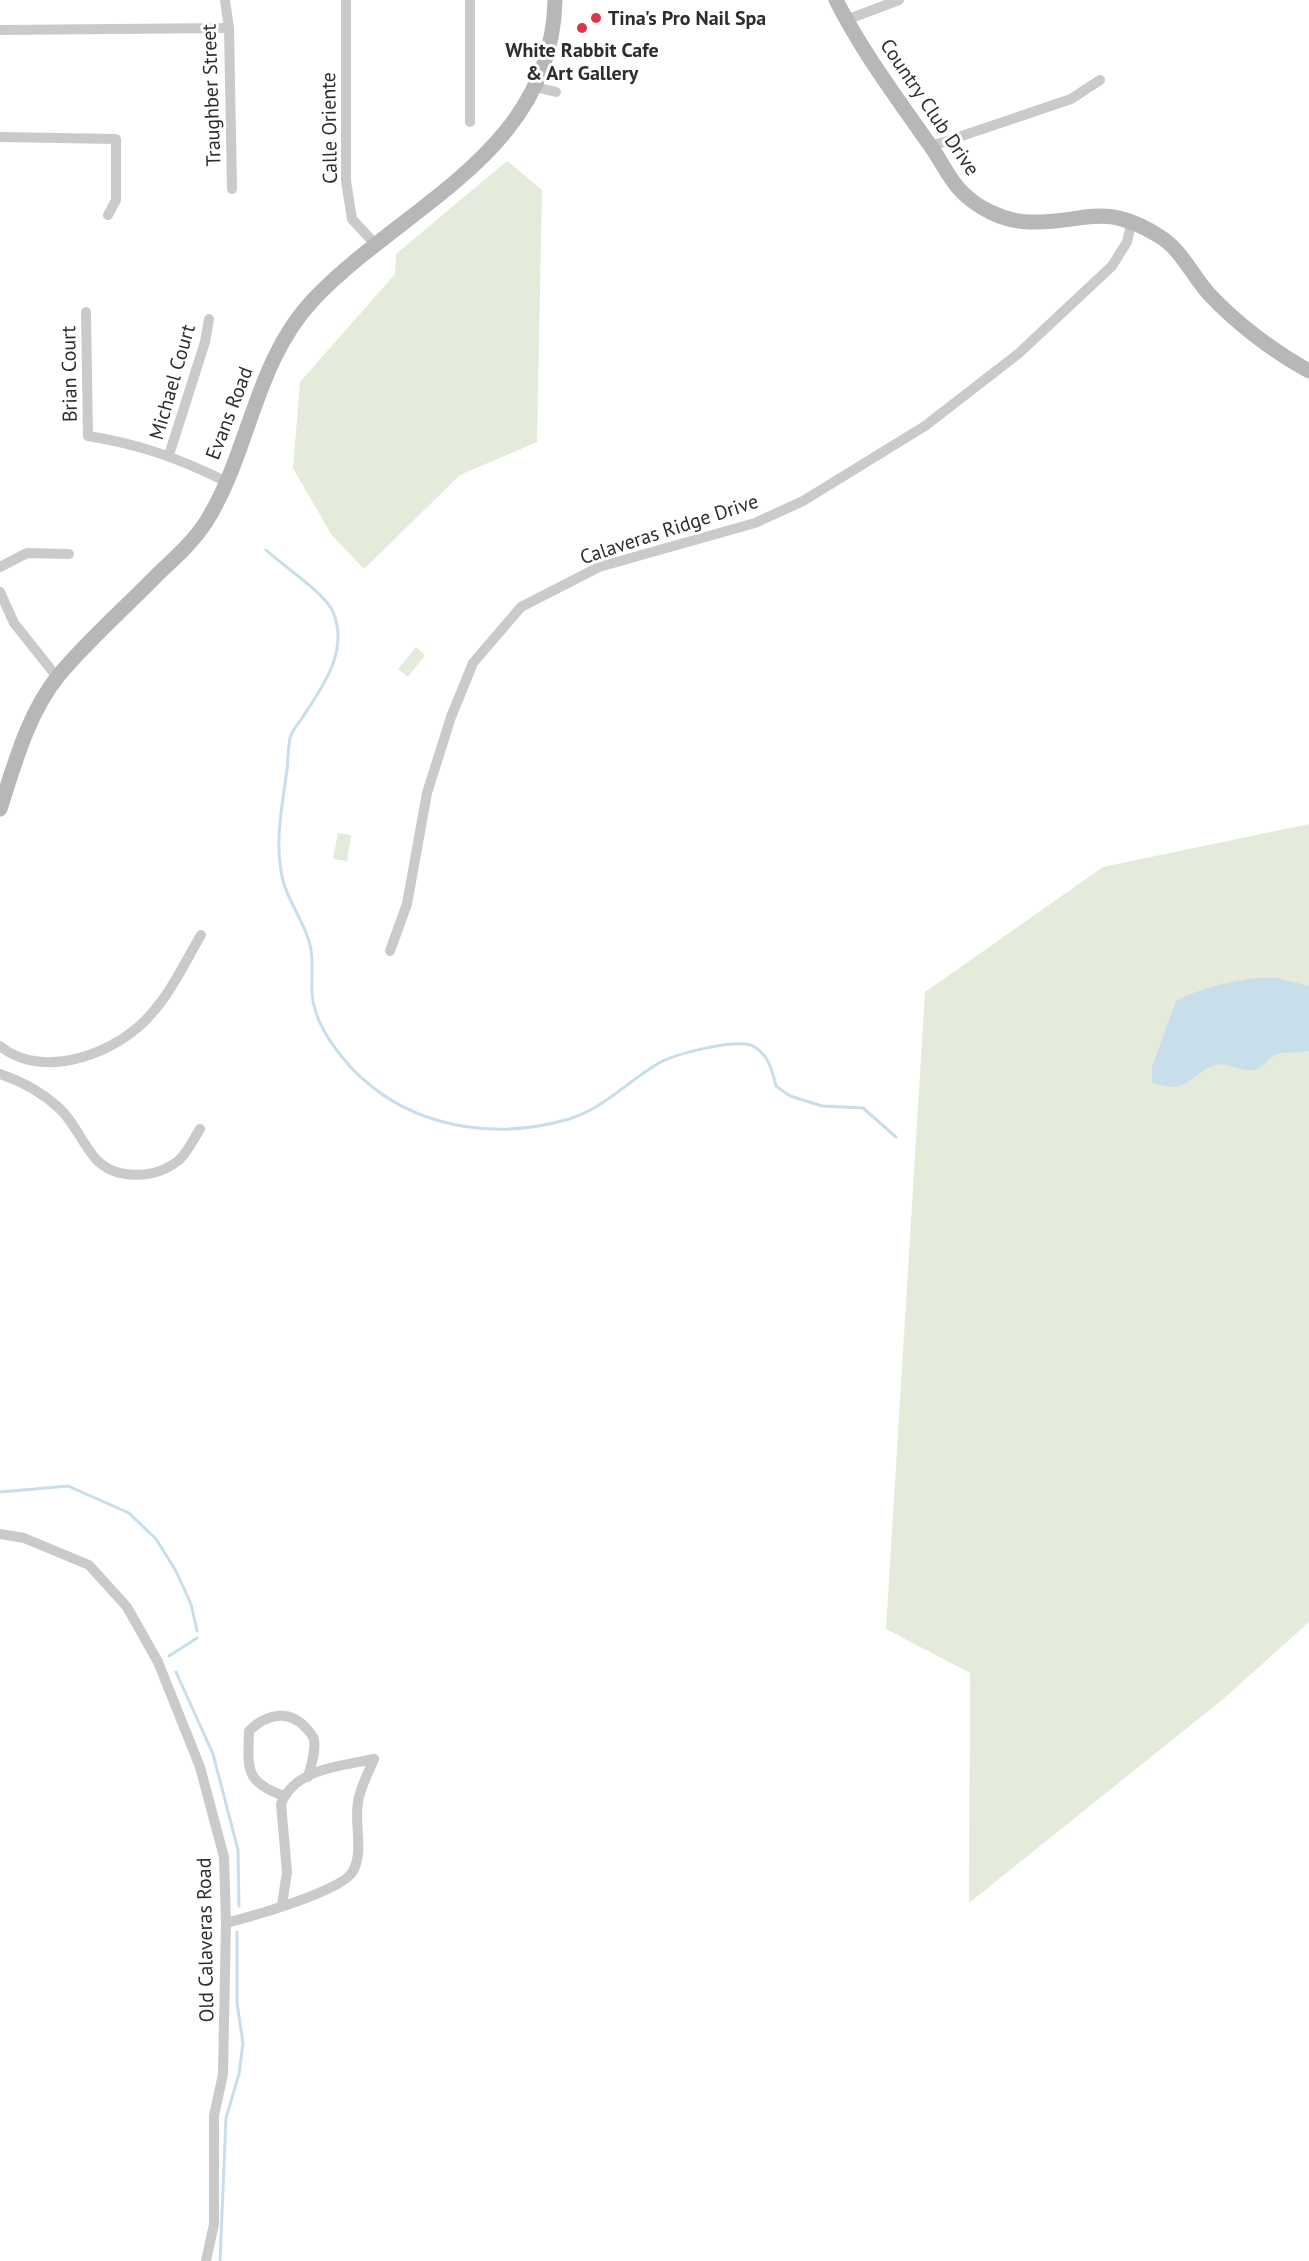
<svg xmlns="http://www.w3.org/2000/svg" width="1309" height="2261" viewBox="0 0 1309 2261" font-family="'PT Sans',sans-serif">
<rect width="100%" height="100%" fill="#fff"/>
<!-- green -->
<g fill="#e4ebdb">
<path d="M 507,161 L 542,190 L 537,442 L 460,475 L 364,569 L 331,534 L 293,468 L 300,382 L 395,274 L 396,254 Z"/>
<path d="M 416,647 L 425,655 L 408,677 L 398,669 Z"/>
<path d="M 1309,824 L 1309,1622 L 1222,1700 L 969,1903 L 970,1673 L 886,1629 L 925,992 L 1103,867 Z"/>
<path d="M 338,833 L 351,835 L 347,861 L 333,859 Z"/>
</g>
<!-- water -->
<path fill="#c8deea" d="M 1256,978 L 1277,978 L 1309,986 L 1309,1051 C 1298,1054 1281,1050 1272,1057 C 1263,1064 1262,1070 1249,1070 C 1237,1070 1227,1062 1216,1065 C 1190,1072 1189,1097 1152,1082 L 1152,1067 L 1176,1001 C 1200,988 1229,982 1256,978 Z"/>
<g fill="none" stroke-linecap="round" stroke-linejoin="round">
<!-- stream -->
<g stroke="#c8deea" stroke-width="3">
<path d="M 266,550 C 282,565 325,593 333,612 C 349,649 324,685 304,715 C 300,722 292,730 290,738 C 288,748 288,759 287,770 C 282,807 274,843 283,881 C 289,903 305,923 310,945 C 314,960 311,978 312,993 C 314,1027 345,1065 371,1086 C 426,1130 501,1139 569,1119 C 603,1109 628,1081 659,1063 C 675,1054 736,1038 753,1046 C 769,1055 772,1070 776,1086 L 790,1096 L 822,1106 L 863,1108 L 896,1137"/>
<path d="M 0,1492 L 68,1486 L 129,1513 L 156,1539 L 176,1571 L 191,1604 L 197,1631"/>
<path d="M 169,1656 L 197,1638"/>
<path d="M 176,1672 L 213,1754 L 238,1850 L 239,1906"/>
<path d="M 220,2261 L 226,2118 L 239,2074 L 243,2043 L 237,2003 L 237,1932"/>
</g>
<!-- street -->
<g stroke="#cacaca" stroke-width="10">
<path d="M 225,0 L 229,28 L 232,189"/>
<path d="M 346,0 L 346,181 L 352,219 L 376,245"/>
<path d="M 470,0 L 470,122"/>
<path d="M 846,20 L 899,0"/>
<path d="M 0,30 L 229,28"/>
<path d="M 535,87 L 556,92"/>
<path d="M 0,137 L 116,139 L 116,200 L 108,215"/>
<path d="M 932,146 L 1071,99 L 1100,80"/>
<path d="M 86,312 L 88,436 C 139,444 178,458 225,481"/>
<path d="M 169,455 L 205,342 L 209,319"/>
<path d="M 0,567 L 27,553 L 69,554"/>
<path d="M 0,592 L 14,623 L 57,677"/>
<path d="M 390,951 L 407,904 L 427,793 L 451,717 L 473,663 L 521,607 L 599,567 L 755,523 L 803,501 L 925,426 L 1018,354 L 1112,266 L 1127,242 L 1132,220"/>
<path d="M 0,1046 C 44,1082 120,1052 152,1013 C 172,991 186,960 201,935"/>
<path d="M 0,1074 C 21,1081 43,1093 60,1109 C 74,1122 82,1143 95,1158 C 115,1181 156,1179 179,1160 C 188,1152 194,1138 200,1129"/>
<path d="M 0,1534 L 24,1538 L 89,1565 L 127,1607 L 158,1662 L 200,1767 L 224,1857 L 226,1923 L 223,2074 L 214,2116 L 214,2224 L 206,2261"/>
<path d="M 284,1796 C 244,1782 248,1768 249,1731 C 266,1714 289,1709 306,1728 C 310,1732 313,1735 314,1740 C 316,1752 311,1765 308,1777"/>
<path d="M 282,1905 L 287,1872 L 281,1804 C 295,1768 342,1766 374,1759"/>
<path d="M 226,1923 C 250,1917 343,1891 353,1871 C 364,1851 354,1824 358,1802 C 360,1787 369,1772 374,1759"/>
</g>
<!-- secondary -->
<g stroke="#b7b7b7" stroke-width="15">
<path d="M 836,0 C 861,50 895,95 927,141 C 939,156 947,176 960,190 C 977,208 1003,221 1028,222 C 1086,224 1101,200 1159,236 C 1181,249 1192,275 1209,294 C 1236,323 1274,352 1309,371"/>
<path d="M 0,809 C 15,763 28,713 59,675 C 89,639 125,608 158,574 C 175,558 193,542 206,522 C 250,452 254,363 313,300 C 403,205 552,153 555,0"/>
</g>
</g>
<!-- markers -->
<g fill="#e03447" stroke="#fff" stroke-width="2">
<circle cx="596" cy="18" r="6"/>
<circle cx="582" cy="28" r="6"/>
</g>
<g text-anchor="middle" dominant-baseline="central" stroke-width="6" stroke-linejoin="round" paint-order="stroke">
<!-- poi labels -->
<g font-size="20" font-weight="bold" fill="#2d2d2d" stroke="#fff" text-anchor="start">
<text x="608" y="18">Tina's Pro Nail Spa</text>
<text x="582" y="50" text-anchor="middle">White Rabbit Cafe<tspan x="582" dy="23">&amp; Art Gallery</tspan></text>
</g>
<!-- street labels -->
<g font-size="20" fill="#2d2d2d" stroke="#fff">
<text transform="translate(211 95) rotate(-92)">Traughber Street</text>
<text transform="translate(930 107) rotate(56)">Country Club Drive</text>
<text transform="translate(329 128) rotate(-91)">Calle Oriente</text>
<text transform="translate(69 374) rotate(-91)">Brian Court</text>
<text transform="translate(172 382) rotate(-74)">Michael Court</text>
<text transform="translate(229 413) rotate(-69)">Evans Road</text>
<text transform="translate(669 529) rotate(-18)">Calaveras Ridge Drive</text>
<text transform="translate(205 1940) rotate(-91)">Old Calaveras Road</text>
</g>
</g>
</svg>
